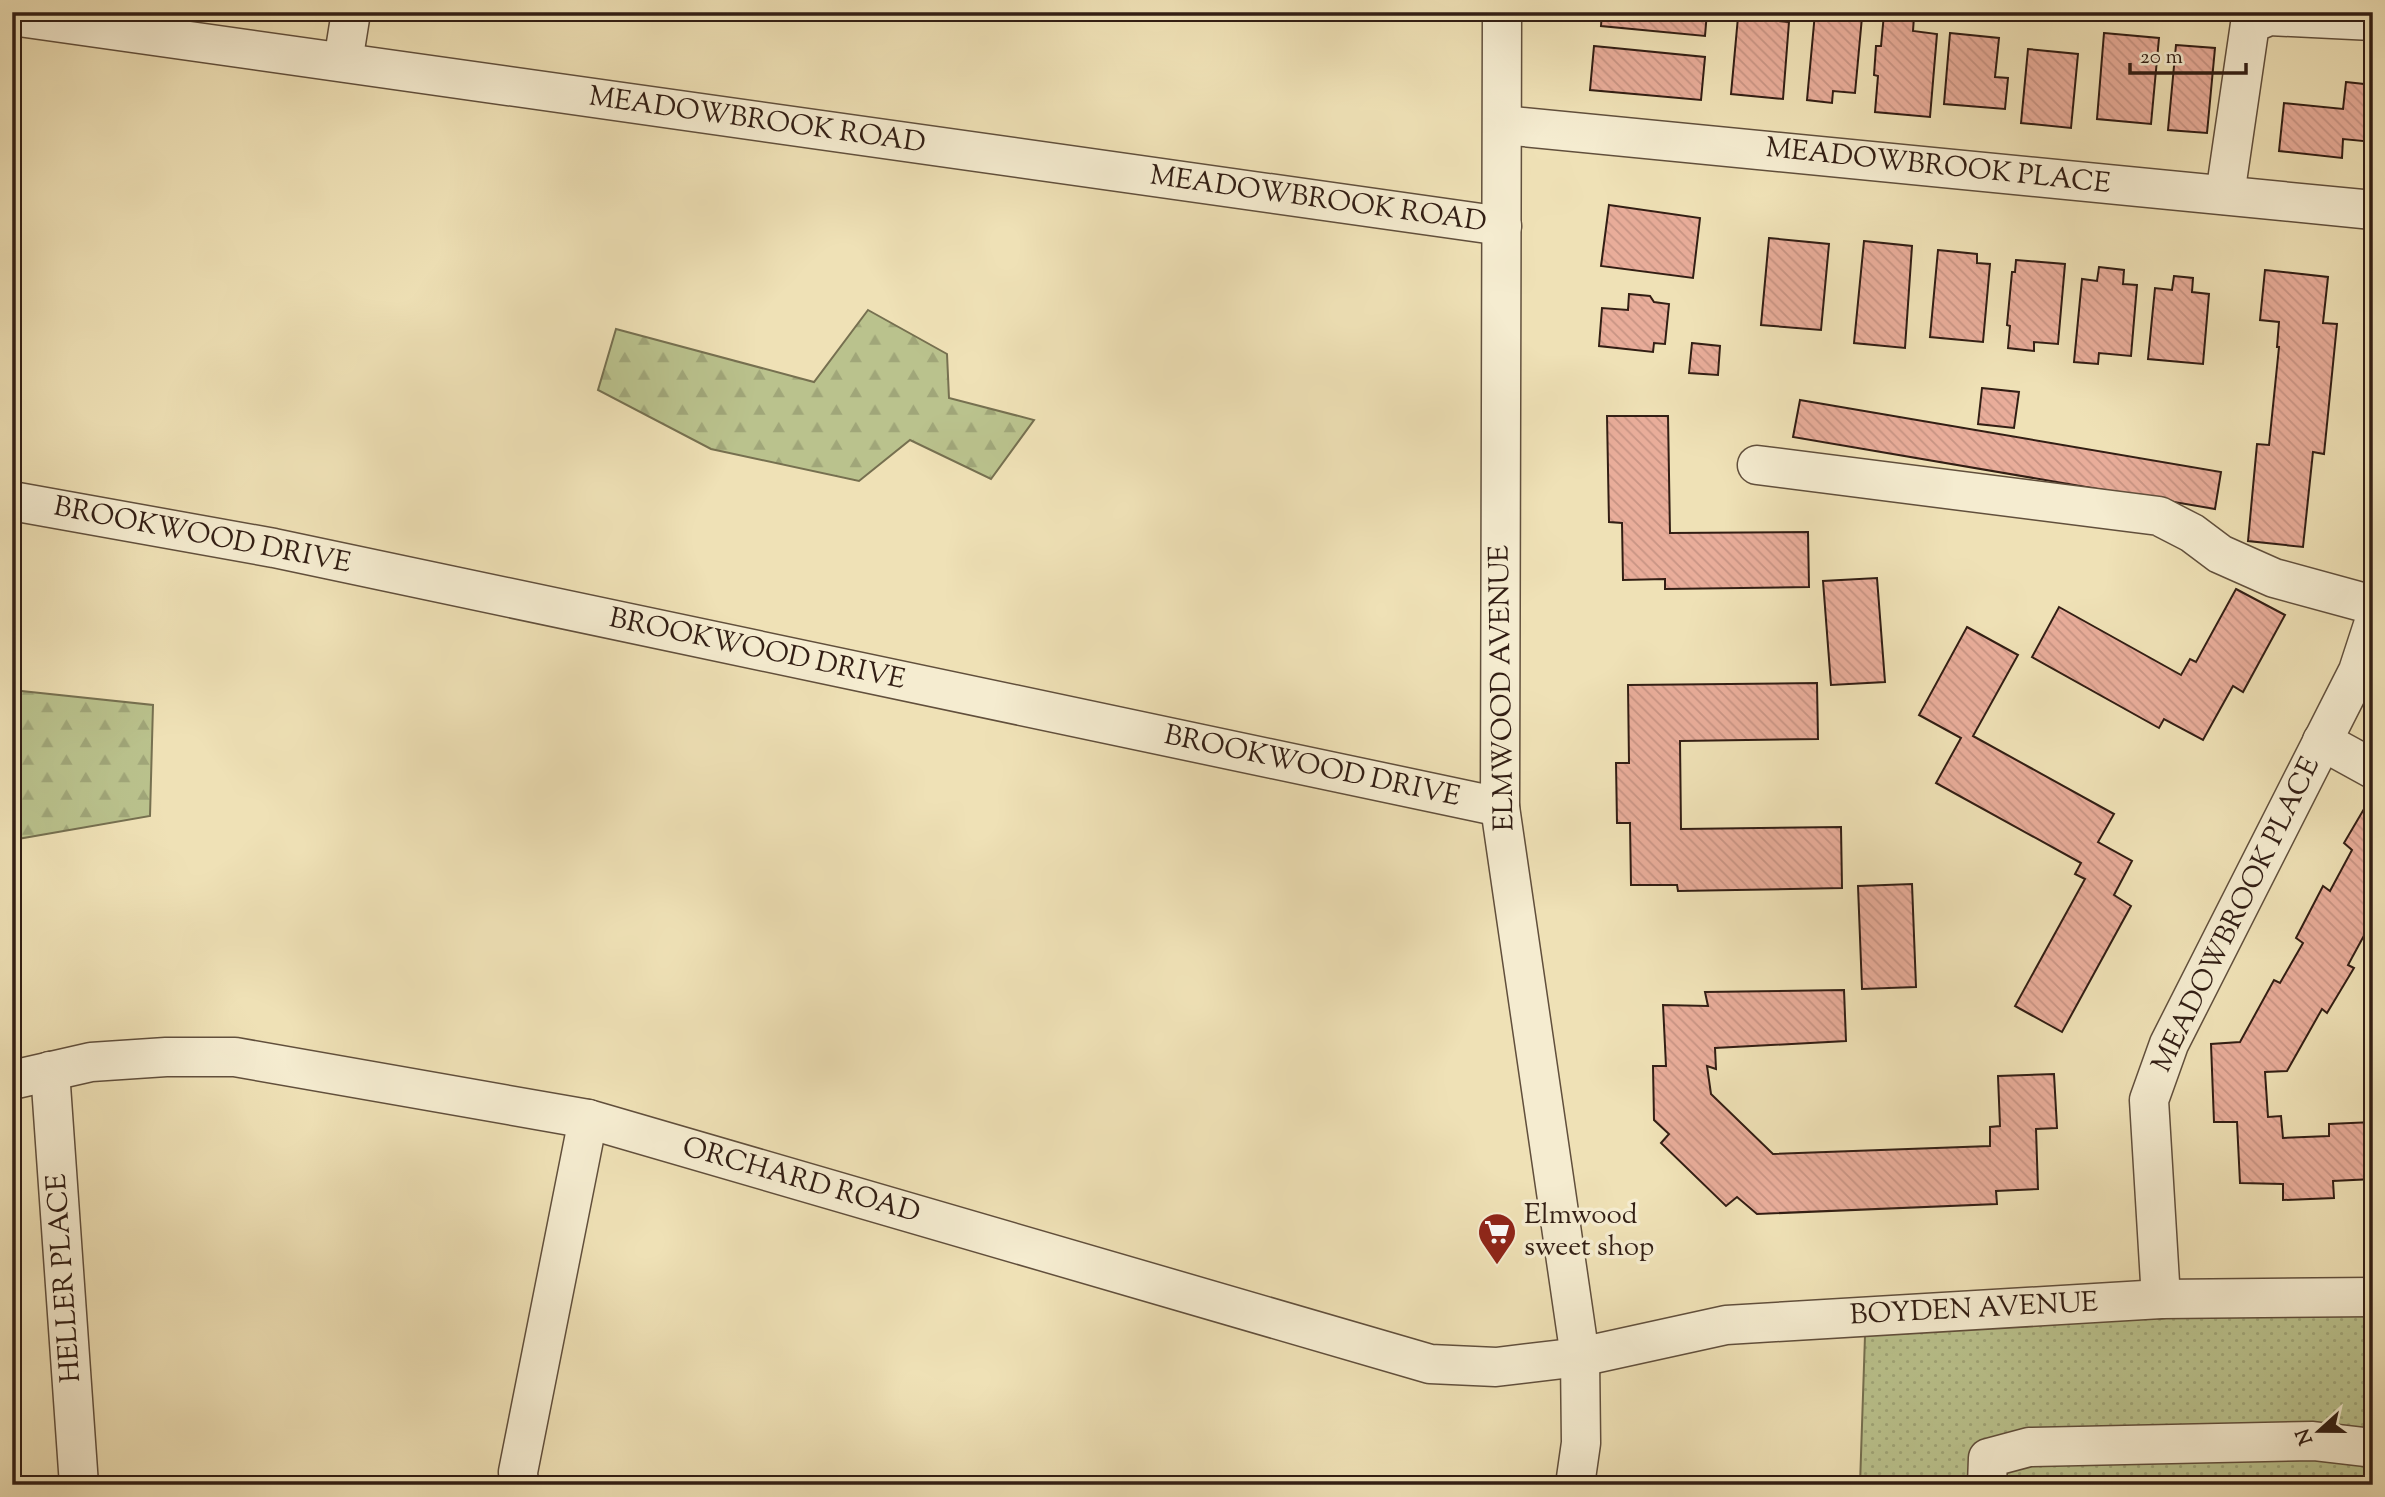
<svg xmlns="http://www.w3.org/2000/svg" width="2385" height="1497" viewBox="0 0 2385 1497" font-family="'Sorts Mill Goudy',serif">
<defs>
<pattern id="green-dots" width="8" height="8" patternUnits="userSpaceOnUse" patternTransform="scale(1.75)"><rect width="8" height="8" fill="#bac28d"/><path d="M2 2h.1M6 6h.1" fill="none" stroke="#a0a679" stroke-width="1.8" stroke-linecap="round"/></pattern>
<pattern id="forest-firs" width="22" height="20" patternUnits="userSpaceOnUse" patternTransform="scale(1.75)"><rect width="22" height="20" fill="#bac28d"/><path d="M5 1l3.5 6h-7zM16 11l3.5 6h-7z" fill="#a0a679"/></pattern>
<pattern id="building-back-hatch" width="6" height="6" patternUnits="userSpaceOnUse" patternTransform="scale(1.75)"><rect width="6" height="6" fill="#e9ad9a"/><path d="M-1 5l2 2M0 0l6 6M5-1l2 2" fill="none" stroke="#c89484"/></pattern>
</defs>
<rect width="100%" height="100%" fill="#efe1b6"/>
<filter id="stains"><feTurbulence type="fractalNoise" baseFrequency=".00286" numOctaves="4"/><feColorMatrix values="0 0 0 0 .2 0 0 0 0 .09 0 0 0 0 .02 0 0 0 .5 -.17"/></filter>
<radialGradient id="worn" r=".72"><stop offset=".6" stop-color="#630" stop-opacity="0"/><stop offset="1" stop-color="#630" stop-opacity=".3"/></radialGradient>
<!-- green -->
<path fill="url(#green-dots)" stroke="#767050" stroke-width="2" d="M 2373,1293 L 2373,1485 L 1860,1485 L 1866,1306 Z"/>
<!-- forest -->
<g fill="url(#forest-firs)" stroke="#767050" stroke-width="2">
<path d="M 868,310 L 947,354 L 949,398 L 1034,420 L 991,479 L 910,440 L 859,481 L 711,449 L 598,390 L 616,329 L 814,382 Z"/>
<path d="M 12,690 L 153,705 L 150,816 L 12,840 Z"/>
</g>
<!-- building -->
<g fill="url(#building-back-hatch)" stroke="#321e14" stroke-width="2">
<path d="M 1602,12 L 1707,12 L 1705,36 L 1601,26 Z"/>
<path d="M 1826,12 L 1846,12 L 1846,15 L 1862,17 L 1855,93 L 1833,91 L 1832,103 L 1807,100 L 1815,13 Z"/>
<path d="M 1884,14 L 1914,17 L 1913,31 L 1937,34 L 1930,117 L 1875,112 L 1878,76 L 1874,75 L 1876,46 L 1881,46 Z"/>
<path d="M 1738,17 L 1789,22 L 1783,99 L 1731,94 Z"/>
<path d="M 1950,33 L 1999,38 L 1995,77 L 2008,78 L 2005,109 L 1944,104 Z"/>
<path d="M 2104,33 L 2159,38 L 2151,124 L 2097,119 Z"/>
<path d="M 2176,45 L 2215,48 L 2207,133 L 2168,130 Z"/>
<path d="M 1594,46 L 1705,57 L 1701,100 L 1590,90 Z"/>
<path d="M 2028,49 L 2078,54 L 2071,128 L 2021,123 Z"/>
<path d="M 2346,82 L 2373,85 L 2373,142 L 2343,139 L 2342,158 L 2279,151 L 2284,103 L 2343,109 Z"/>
<path d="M 1609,205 L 1700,218 L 1693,278 L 1601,266 Z"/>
<path d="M 1769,238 L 1829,244 L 1821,330 L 1761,325 Z"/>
<path d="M 1864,241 L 1912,246 L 1905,348 L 1854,343 Z"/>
<path d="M 1938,250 L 1977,254 L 1977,263 L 1990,264 L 1983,342 L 1930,337 Z"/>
<path d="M 2016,260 L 2065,264 L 2058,344 L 2034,342 L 2034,351 L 2008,348 L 2010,326 L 2007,325 L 2012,272 L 2015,272 Z"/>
<path d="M 2099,267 L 2124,270 L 2123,284 L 2137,285 L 2131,356 L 2099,353 L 2098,364 L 2074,362 L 2082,279 L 2097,281 Z"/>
<path d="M 2265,270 L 2328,277 L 2323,323 L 2337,324 L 2324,454 L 2313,452 L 2303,547 L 2248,541 L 2257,444 L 2269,445 L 2279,347 L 2277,347 L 2279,322 L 2260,320 Z"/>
<path d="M 2174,276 L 2193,278 L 2192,292 L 2209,294 L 2203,364 L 2148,359 L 2155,288 L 2172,290 Z"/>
<path d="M 1629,294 L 1650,296 L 1654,302 L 1669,304 L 1665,344 L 1654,343 L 1653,352 L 1599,346 L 1602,308 L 1628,310 Z"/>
<path d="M 1692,343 L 1720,346 L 1718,375 L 1689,373 Z"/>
<path d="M 1982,388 L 2019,392 L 2014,428 L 1978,424 Z"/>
<path d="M 1800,400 L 2221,472 L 2215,509 L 1793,437 Z"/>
<path d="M 1607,416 L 1668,416 L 1670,533 L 1808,532 L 1809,587 L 1665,589 L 1665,579 L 1623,580 L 1622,523 L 1609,522 Z"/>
<path d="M 1877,578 L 1885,682 L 1831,685 L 1823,581 Z"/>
<path d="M 2236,589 L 2285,615 L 2243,692 L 2233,686 L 2203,740 L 2164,719 L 2159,728 L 2032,657 L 2059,607 L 2181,675 L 2190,659 L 2196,662 Z"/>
<path d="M 1967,627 L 2018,655 L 1973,736 L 2114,814 L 2098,842 L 2132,861 L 2114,895 L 2131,906 L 2062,1032 L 2015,1006 L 2085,879 L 2075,874 L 2081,863 L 1936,783 L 1961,738 L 1919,715 Z"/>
<path d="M 1817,683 L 1818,739 L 1680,741 L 1681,829 L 1841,827 L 1842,888 L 1678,891 L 1677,885 L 1631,885 L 1630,823 L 1617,823 L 1616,763 L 1629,763 L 1628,685 Z"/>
<path d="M 2371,797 L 2373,798 L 2373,919 L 2348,965 L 2354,968 L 2327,1013 L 2322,1009 L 2287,1071 L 2265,1072 L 2268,1117 L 2281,1116 L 2283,1138 L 2329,1136 L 2329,1124 L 2373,1122 L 2373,1179 L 2333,1181 L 2334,1198 L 2283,1200 L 2283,1184 L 2240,1183 L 2237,1122 L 2214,1122 L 2211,1044 L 2240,1042 L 2274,980 L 2280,983 L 2303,943 L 2296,938 L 2323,886 L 2330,891 L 2352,850 L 2344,843 Z"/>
<path d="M 1912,884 L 1916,987 L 1862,989 L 1858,886 Z"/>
<path d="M 1844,990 L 1846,1041 L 1715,1048 L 1716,1069 L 1707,1066 L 1711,1094 L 1773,1154 L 1990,1146 L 1990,1127 L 2000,1126 L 1998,1076 L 2054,1074 L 2057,1128 L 2036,1129 L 2038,1189 L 1996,1191 L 1997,1204 L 1757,1214 L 1737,1197 L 1726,1206 L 1661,1143 L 1669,1134 L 1654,1120 L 1653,1066 L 1666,1066 L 1663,1005 L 1708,1006 L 1705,992 Z"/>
</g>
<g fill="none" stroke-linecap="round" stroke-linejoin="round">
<defs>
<g id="minor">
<path d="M 1502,12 L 1500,807 L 1580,1357 L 1581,1443 L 1575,1485"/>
<path d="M 12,16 L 1502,226"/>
<path d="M 343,62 L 351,12"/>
<path d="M 1503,125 L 2373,210"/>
<path d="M 2225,195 L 2250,24 L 2269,16 L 2373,21"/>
<path d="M 1757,465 L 2159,516 L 2192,533 L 2220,554 L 2274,578 L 2373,605"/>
<path d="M 12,501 L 274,548 L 1500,807"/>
<path d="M 2322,741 L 2373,769"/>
<path d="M 50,1071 L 79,1485"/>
<path d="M 12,1080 L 91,1062 L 166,1057 L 235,1057 L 588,1119 L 1430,1364 L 1496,1367 L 1580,1357 L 1726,1325 L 2161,1299 L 2373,1297"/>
<path d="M 2161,1299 L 2149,1100 L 2169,1044 L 2358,671 L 2373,625"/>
<path d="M 519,1485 L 518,1472 L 588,1119"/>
<path d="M 1987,1485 L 1988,1458 L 2029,1447 L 2313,1441 L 2373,1448"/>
</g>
</defs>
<!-- minor casing -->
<use href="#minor" stroke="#614f3c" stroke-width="41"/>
<!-- minor -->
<use href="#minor" stroke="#f5ecd0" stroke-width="38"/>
</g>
<!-- icons -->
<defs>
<symbol id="supermarket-pin" viewBox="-11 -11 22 30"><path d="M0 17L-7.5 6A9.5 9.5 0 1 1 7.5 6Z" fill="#8f2418" stroke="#f5ecd0"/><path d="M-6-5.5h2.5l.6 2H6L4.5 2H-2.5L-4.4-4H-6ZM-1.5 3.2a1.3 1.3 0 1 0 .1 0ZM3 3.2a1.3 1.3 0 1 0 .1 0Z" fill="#fff"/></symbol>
</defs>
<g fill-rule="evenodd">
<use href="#supermarket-pin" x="1475" y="1210" width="44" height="60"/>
</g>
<g text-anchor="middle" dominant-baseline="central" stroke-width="7" stroke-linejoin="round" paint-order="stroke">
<!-- street labels -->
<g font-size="28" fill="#321e14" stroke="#f5ecd0">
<text transform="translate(757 121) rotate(8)">MEADOWBROOK ROAD</text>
<text transform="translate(1938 167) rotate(6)">MEADOWBROOK PLACE</text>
<text transform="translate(1318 200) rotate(8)">MEADOWBROOK ROAD</text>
<text transform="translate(202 536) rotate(11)">BROOKWOOD DRIVE</text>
<text transform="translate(757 650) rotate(12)">BROOKWOOD DRIVE</text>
<text transform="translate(1503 688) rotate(-91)">ELMWOOD AVENUE</text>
<text transform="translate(1312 767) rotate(12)">BROOKWOOD DRIVE</text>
<text transform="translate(2237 915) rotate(-64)">MEADOWBROOK PLACE</text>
<text transform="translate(801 1181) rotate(16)">ORCHARD ROAD</text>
<text transform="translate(65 1278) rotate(-94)">HELLER PLACE</text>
<text transform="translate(1974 1310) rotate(-3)">BOYDEN AVENUE</text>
</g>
<!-- poi labels -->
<g font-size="28" fill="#321e14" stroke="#f5ecd0" text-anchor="start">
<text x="1524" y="1216">Elmwood<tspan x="1524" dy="32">sweet shop</tspan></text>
</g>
</g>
<!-- margin -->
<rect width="2385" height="1497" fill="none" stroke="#efe1b6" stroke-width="42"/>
<rect x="14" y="14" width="2357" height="1469" fill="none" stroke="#321e14" stroke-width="3.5"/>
<rect x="21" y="21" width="2343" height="1455" fill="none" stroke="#321e14" stroke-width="2"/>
<!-- north arrow -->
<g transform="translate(2319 1431) rotate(249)" stroke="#f5ecd0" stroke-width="5" paint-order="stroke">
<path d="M0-5L12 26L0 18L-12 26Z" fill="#321e14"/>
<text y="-10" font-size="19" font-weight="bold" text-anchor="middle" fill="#321e14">N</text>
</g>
<!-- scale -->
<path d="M2130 63v10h116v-10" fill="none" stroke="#321e14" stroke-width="3.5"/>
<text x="2140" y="63" font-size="21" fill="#321e14" stroke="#f5ecd0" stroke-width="5" paint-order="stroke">20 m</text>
<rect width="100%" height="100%" filter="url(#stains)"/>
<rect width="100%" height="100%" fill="url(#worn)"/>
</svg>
